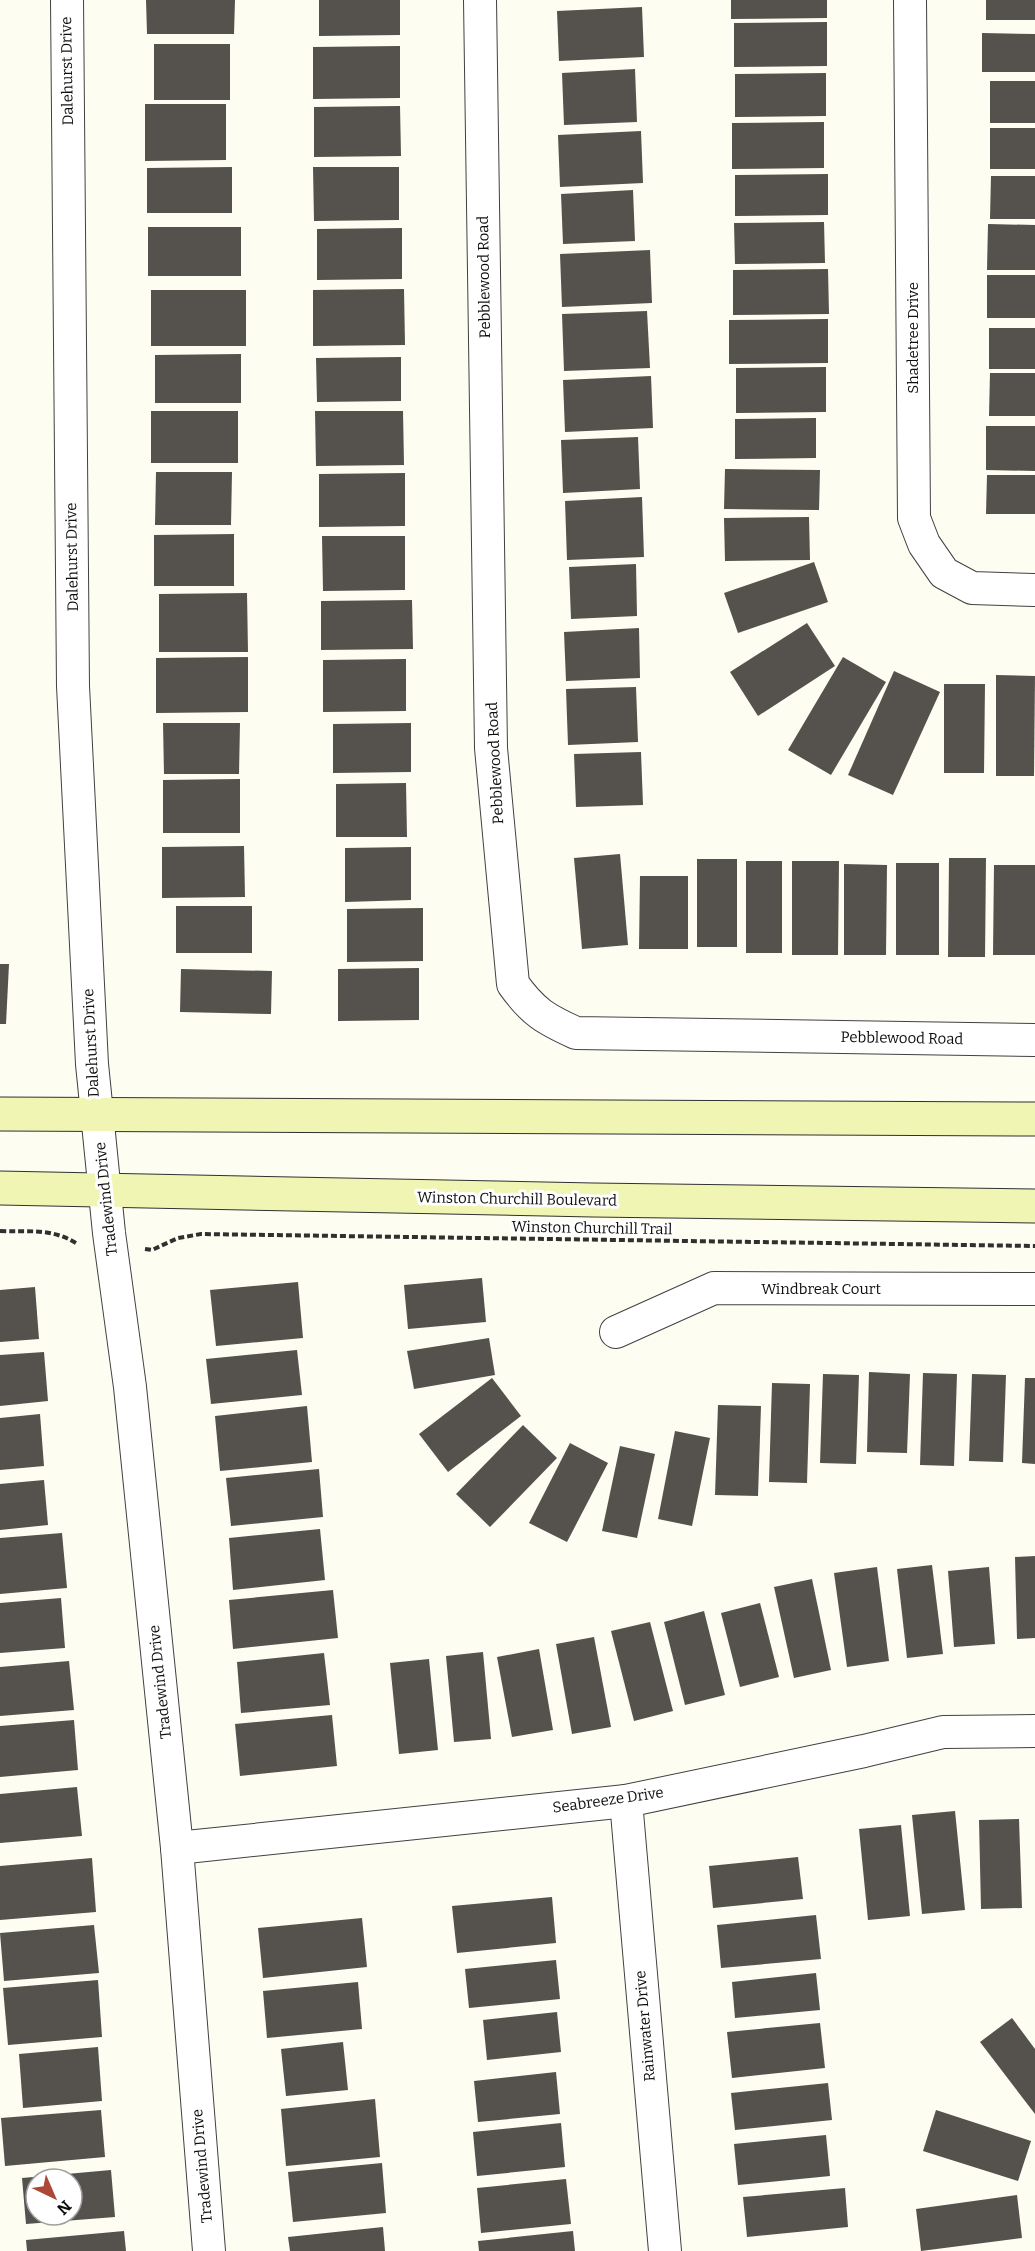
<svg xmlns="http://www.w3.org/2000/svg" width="1035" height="2251" viewBox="0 0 1035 2251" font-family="Bitter,serif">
<rect width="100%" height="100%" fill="#fdfdf1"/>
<!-- building -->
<g fill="#55514c" fill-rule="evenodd">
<path d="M 146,0 L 235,0 L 234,34 L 147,34 Z"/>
<path d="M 319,0 L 400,0 L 400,35 L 319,36 Z"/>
<path d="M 731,0 L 827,0 L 827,18 L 731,19 Z"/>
<rect x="986" y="0" width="49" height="20"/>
<path d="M 642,7 L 644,57 L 559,61 L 557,11 Z"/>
<path d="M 827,22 L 827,66 L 734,67 L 734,23 Z"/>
<path d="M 982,33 L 1035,34 L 1035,72 L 982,72 Z"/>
<rect x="154" y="44" width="76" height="56"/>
<path d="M 400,46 L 400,98 L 313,99 L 313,47 Z"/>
<path d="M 635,69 L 637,122 L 564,125 L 562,73 Z"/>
<path d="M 826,73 L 826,116 L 735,117 L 735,74 Z"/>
<rect x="990" y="81" width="45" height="42"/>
<path d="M 145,104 L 226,104 L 226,160 L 145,161 Z"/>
<path d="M 400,106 L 401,156 L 314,157 L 314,107 Z"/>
<path d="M 824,122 L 824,168 L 732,169 L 732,123 Z"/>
<rect x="990" y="128" width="45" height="41"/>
<path d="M 641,131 L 643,183 L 560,187 L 558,135 Z"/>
<path d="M 232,167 L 232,213 L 147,213 L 147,168 Z"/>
<path d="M 313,167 L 399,167 L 399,220 L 314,221 Z"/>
<path d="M 828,174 L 828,215 L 735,216 L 735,175 Z"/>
<path d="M 991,176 L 1035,176 L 1035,219 L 990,219 Z"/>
<path d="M 633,190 L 635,241 L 563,244 L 561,194 Z"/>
<path d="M 824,222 L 825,263 L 735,264 L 734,223 Z"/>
<path d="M 988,224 L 1035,225 L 1035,270 L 987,270 Z"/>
<rect x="148" y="227" width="93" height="49"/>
<path d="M 402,228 L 402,279 L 317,280 L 317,229 Z"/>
<path d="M 650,250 L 652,303 L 562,307 L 560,254 Z"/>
<path d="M 828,269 L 829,314 L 733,315 L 733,270 Z"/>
<rect x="987" y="275" width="48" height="43"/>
<path d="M 404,289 L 405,345 L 313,346 L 313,290 Z"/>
<rect x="151" y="290" width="95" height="56"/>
<path d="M 647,311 L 650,368 L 564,371 L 562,314 Z"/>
<path d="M 828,319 L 828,363 L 729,364 L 729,320 Z"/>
<rect x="989" y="328" width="46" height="41"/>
<path d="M 241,354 L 241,403 L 155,403 L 155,355 Z"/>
<path d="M 401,357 L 401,401 L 317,402 L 316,358 Z"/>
<path d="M 826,367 L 826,412 L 736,413 L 736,368 Z"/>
<path d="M 990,373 L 1035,373 L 1035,416 L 989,416 Z"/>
<path d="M 651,376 L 653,428 L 565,432 L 563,380 Z"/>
<rect x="151" y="411" width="87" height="52"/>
<path d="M 315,411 L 403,411 L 404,465 L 316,466 Z"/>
<path d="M 816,418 L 816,458 L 735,459 L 735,419 Z"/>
<path d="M 986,426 L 1035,426 L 1035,471 L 986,470 Z"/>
<path d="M 638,437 L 640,489 L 563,493 L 561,440 Z"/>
<path d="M 725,469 L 820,470 L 819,510 L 724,509 Z"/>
<path d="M 156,472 L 232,472 L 231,525 L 155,525 Z"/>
<path d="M 405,473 L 405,526 L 319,527 L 319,474 Z"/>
<path d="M 987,475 L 1035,475 L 1035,514 L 986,514 Z"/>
<path d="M 642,497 L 644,557 L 567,560 L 565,501 Z"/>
<path d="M 809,517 L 810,560 L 725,561 L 724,518 Z"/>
<path d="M 234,534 L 234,586 L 154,586 L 154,535 Z"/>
<path d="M 322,536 L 405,536 L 405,590 L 323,591 Z"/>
<path d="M 814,562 L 828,602 L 738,633 L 724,593 Z"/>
<path d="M 636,564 L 637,616 L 571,619 L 569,567 Z"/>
<path d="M 247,593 L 248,652 L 159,652 L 159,594 Z"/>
<path d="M 412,600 L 413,649 L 321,650 L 321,601 Z"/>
<path d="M 807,623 L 835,666 L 758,716 L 730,672 Z"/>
<path d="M 639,628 L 640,678 L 566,681 L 564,632 Z"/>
<path d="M 248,657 L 248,712 L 156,713 L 156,658 Z"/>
<path d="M 843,657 L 886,682 L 831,775 L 788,750 Z"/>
<path d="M 406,659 L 406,711 L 323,712 L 323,660 Z"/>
<path d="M 894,671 L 940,692 L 893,795 L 848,775 Z"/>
<path d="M 996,675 L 1035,676 L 1034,776 L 996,776 Z"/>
<path d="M 944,684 L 985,684 L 984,773 L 944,773 Z"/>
<path d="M 636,687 L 638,742 L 568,745 L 566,689 Z"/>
<path d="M 163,723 L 240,723 L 239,774 L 164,774 Z"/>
<path d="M 411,723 L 411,772 L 333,773 L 333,724 Z"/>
<path d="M 641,752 L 643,805 L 576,807 L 574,754 Z"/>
<path d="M 240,779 L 240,833 L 163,833 L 163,780 Z"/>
<path d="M 406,783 L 407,837 L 336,837 L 336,784 Z"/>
<path d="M 244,846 L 245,897 L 162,898 L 162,847 Z"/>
<path d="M 411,847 L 411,900 L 345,902 L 345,848 Z"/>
<path d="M 620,854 L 628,945 L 582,949 L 574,858 Z"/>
<path d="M 949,858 L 986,858 L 985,957 L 948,957 Z"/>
<rect x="697" y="859" width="40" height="88"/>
<rect x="746" y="861" width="36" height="92"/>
<path d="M 792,861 L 839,861 L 838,955 L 792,955 Z"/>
<rect x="896" y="863" width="43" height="92"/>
<path d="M 844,864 L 887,865 L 886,955 L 844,955 Z"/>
<path d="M 994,865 L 1035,865 L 1035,955 L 993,955 Z"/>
<path d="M 640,876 L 688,876 L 688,949 L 639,949 Z"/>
<rect x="176" y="906" width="76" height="47"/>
<path d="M 423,908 L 423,961 L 347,962 L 347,909 Z"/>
<path d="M 0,964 L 9,964 L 6,1024 L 0,1024 Z"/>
<path d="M 419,968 L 419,1020 L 338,1021 L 338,969 Z"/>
<path d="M 181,969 L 272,971 L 271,1014 L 180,1012 Z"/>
<path d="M 482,1278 L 486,1322 L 408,1329 L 404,1285 Z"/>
<path d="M 298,1282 L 303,1338 L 216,1346 L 210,1290 Z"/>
<path d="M 35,1287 L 39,1339 L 0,1342 L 0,1290 Z"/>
<path d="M 489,1338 L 495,1375 L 414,1389 L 407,1351 Z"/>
<path d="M 297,1350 L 302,1395 L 211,1404 L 206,1359 Z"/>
<path d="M 44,1352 L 48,1401 L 0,1406 L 0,1355 Z"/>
<path d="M 869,1372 L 910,1374 L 907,1453 L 867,1452 Z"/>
<path d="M 923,1373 L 957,1374 L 954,1466 L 920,1465 Z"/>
<path d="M 823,1374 L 859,1375 L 856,1464 L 820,1463 Z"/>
<path d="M 972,1374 L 1006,1375 L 1003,1462 L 969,1461 Z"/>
<path d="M 492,1378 L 521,1416 L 448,1472 L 419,1434 Z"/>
<path d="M 1025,1378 L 1035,1378 L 1035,1464 L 1022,1463 Z"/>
<path d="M 772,1383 L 810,1384 L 807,1483 L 769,1482 Z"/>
<path d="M 718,1405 L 761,1406 L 758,1496 L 715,1495 Z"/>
<path d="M 307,1406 L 312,1462 L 220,1471 L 215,1416 Z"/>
<path d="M 40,1414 L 44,1466 L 0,1470 L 0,1418 Z"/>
<path d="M 523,1425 L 557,1458 L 490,1527 L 456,1494 Z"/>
<path d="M 675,1431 L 710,1438 L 692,1526 L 658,1519 Z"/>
<path d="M 570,1443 L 608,1463 L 567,1542 L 529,1523 Z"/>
<path d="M 620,1446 L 655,1454 L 637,1538 L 602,1531 Z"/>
<path d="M 319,1469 L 323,1517 L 231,1526 L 226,1478 Z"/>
<path d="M 44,1480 L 48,1525 L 0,1530 L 0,1484 Z"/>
<path d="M 320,1529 L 325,1580 L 233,1590 L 229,1538 Z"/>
<path d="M 62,1533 L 67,1588 L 0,1594 L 0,1538 Z"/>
<path d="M 1035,1556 L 1035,1638 L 1017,1639 L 1015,1557 Z"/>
<path d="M 932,1565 L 943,1654 L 907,1658 L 897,1569 Z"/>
<path d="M 877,1567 L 889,1661 L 847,1667 L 834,1573 Z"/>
<path d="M 989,1567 L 995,1644 L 954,1647 L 948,1571 Z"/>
<path d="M 812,1579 L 831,1670 L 794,1678 L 774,1587 Z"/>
<path d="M 333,1590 L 338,1638 L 233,1649 L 229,1600 Z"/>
<path d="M 61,1598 L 65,1648 L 0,1653 L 0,1603 Z"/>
<path d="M 760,1603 L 779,1677 L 740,1687 L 721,1613 Z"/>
<path d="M 704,1611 L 725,1695 L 685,1705 L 664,1622 Z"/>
<path d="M 650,1622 L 673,1711 L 634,1721 L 611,1631 Z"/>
<path d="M 594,1637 L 611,1727 L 572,1734 L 556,1644 Z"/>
<path d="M 539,1649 L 553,1730 L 512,1737 L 497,1657 Z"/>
<path d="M 483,1652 L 491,1739 L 454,1742 L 446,1656 Z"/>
<path d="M 324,1653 L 330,1705 L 241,1713 L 237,1662 Z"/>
<path d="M 429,1659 L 438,1750 L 399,1754 L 390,1663 Z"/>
<path d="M 69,1661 L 74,1710 L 0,1716 L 0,1667 Z"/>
<path d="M 332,1715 L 337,1766 L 240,1776 L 235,1724 Z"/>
<path d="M 74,1720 L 78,1770 L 0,1777 L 0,1726 Z"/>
<path d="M 77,1787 L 82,1836 L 0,1843 L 0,1794 Z"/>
<path d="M 955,1811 L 965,1910 L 922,1914 L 912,1815 Z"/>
<path d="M 1019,1819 L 1022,1908 L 981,1909 L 979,1820 Z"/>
<path d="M 901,1825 L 910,1916 L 868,1920 L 859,1829 Z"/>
<path d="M 798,1857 L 803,1899 L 713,1908 L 709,1866 Z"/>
<path d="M 92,1858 L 96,1912 L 0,1920 L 0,1866 Z"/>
<path d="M 552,1897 L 556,1943 L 457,1953 L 452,1906 Z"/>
<path d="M 816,1915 L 821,1959 L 721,1968 L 717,1925 Z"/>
<path d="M 362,1918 L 367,1967 L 263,1978 L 258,1928 Z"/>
<path d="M 94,1925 L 99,1973 L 4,1981 L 0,1933 Z"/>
<path d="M 556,1960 L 560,1999 L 469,2008 L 465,1969 Z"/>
<path d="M 816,1973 L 820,2010 L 735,2018 L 732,1982 Z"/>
<path d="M 98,1980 L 102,2037 L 8,2045 L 3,1988 Z"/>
<path d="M 358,1982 L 362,2029 L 267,2038 L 263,1991 Z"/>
<path d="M 557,2012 L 561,2052 L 487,2060 L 483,2020 Z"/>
<path d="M 1012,2018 L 1035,2049 L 1035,2114 L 980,2042 Z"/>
<path d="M 820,2023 L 825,2068 L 732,2078 L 727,2032 Z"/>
<path d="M 343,2042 L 348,2090 L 286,2096 L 281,2049 Z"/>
<path d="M 98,2047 L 102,2101 L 23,2108 L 19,2054 Z"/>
<path d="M 556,2072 L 560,2114 L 478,2122 L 474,2081 Z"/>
<path d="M 828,2083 L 832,2120 L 735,2130 L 731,2093 Z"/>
<path d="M 375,2099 L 380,2157 L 286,2166 L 281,2109 Z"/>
<path d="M 101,2110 L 105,2157 L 5,2166 L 1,2118 Z"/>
<path d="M 936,2110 L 1031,2141 L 1018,2181 L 923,2151 Z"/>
<path d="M 561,2123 L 565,2167 L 477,2176 L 473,2132 Z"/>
<path d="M 826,2135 L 830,2176 L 738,2185 L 734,2144 Z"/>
<path d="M 382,2163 L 386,2213 L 293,2222 L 288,2172 Z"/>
<path d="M 111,2170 L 115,2217 L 26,2224 L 22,2178 ZM 36,2179 L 72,2179 L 72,2215 L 36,2215 Z"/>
<path d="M 566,2179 L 571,2224 L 481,2233 L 477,2188 Z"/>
<path d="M 845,2188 L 848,2227 L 747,2237 L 743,2197 Z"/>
<path d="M 1017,2195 L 1022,2238 L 921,2251 L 916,2209 Z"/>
<path d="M 383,2227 L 385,2251 L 290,2251 L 288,2237 Z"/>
<path d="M 124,2231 L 126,2251 L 27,2251 L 26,2240 Z"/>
<path d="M 573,2231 L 575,2251 L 479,2251 L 478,2241 Z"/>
</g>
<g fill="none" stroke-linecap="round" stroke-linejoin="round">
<defs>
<g id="street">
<path d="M 67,0 L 73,686 L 92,1064 L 109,1233 L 130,1387 L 177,1848 L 209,2251"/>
<path d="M 480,0 L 491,748 L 513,984 C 533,1012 545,1019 576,1033 L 1035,1040"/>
<path d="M 910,0 L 914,518 L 924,544 L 944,573 L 972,588 L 1035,590"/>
<path d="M 616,1332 L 714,1288 L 1035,1289"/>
<path d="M 626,1801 L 665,2251"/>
<path d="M 177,1848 L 626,1801 L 864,1751 L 943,1732 L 1035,1731"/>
</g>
<g id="secondary">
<path d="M 0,1114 L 1035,1119"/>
<path d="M 0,1188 L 593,1200 L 1035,1206"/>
</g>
</defs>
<!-- street casing -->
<use href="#street" stroke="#414141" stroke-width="34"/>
<!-- secondary casing -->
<use href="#secondary" stroke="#303030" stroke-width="35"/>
<!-- path -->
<g stroke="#303030" stroke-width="4" stroke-dasharray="6 3" stroke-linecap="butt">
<path d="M 0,1231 C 29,1232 51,1228 76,1243"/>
<path d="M 145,1249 L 152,1250 L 178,1238 L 201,1234 L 1035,1246"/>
</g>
<!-- street -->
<use href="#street" stroke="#fff" stroke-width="32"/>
<!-- secondary -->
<use href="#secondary" stroke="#f0f5b4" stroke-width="33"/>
</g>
<g text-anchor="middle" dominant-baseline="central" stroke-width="6" stroke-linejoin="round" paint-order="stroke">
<!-- street labels -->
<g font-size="15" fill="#0e0e0e" stroke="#fff">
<text transform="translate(67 71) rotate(-91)">Dalehurst Drive</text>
<text transform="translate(484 277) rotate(-91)">Pebblewood Road</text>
<text transform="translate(913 338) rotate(-90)">Shadetree Drive</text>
<text transform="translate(72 557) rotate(-91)">Dalehurst Drive</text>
<text transform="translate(495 763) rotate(-93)">Pebblewood Road</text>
<text transform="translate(902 1038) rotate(1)">Pebblewood Road</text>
<text transform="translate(91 1043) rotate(-93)">Dalehurst Drive</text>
<text transform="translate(106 1199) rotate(-96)">Tradewind Drive</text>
<text transform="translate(517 1199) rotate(1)">Winston Churchill Boulevard</text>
<text transform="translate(592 1228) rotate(1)">Winston Churchill Trail</text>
<text x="821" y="1289">Windbreak Court</text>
<text transform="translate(160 1682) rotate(-96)">Tradewind Drive</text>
<text transform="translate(608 1800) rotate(-8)">Seabreeze Drive</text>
<text transform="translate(645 2026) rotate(-95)">Rainwater Drive</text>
<text transform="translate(202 2166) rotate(-95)">Tradewind Drive</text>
</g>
</g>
<!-- north arrow -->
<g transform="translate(54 2197) rotate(136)"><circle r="28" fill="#ffffff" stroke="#9f9f9f" stroke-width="1.5"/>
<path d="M0-4.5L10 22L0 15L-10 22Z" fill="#ad4737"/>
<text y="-9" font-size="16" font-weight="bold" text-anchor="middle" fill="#0e0e0e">N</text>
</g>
</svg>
